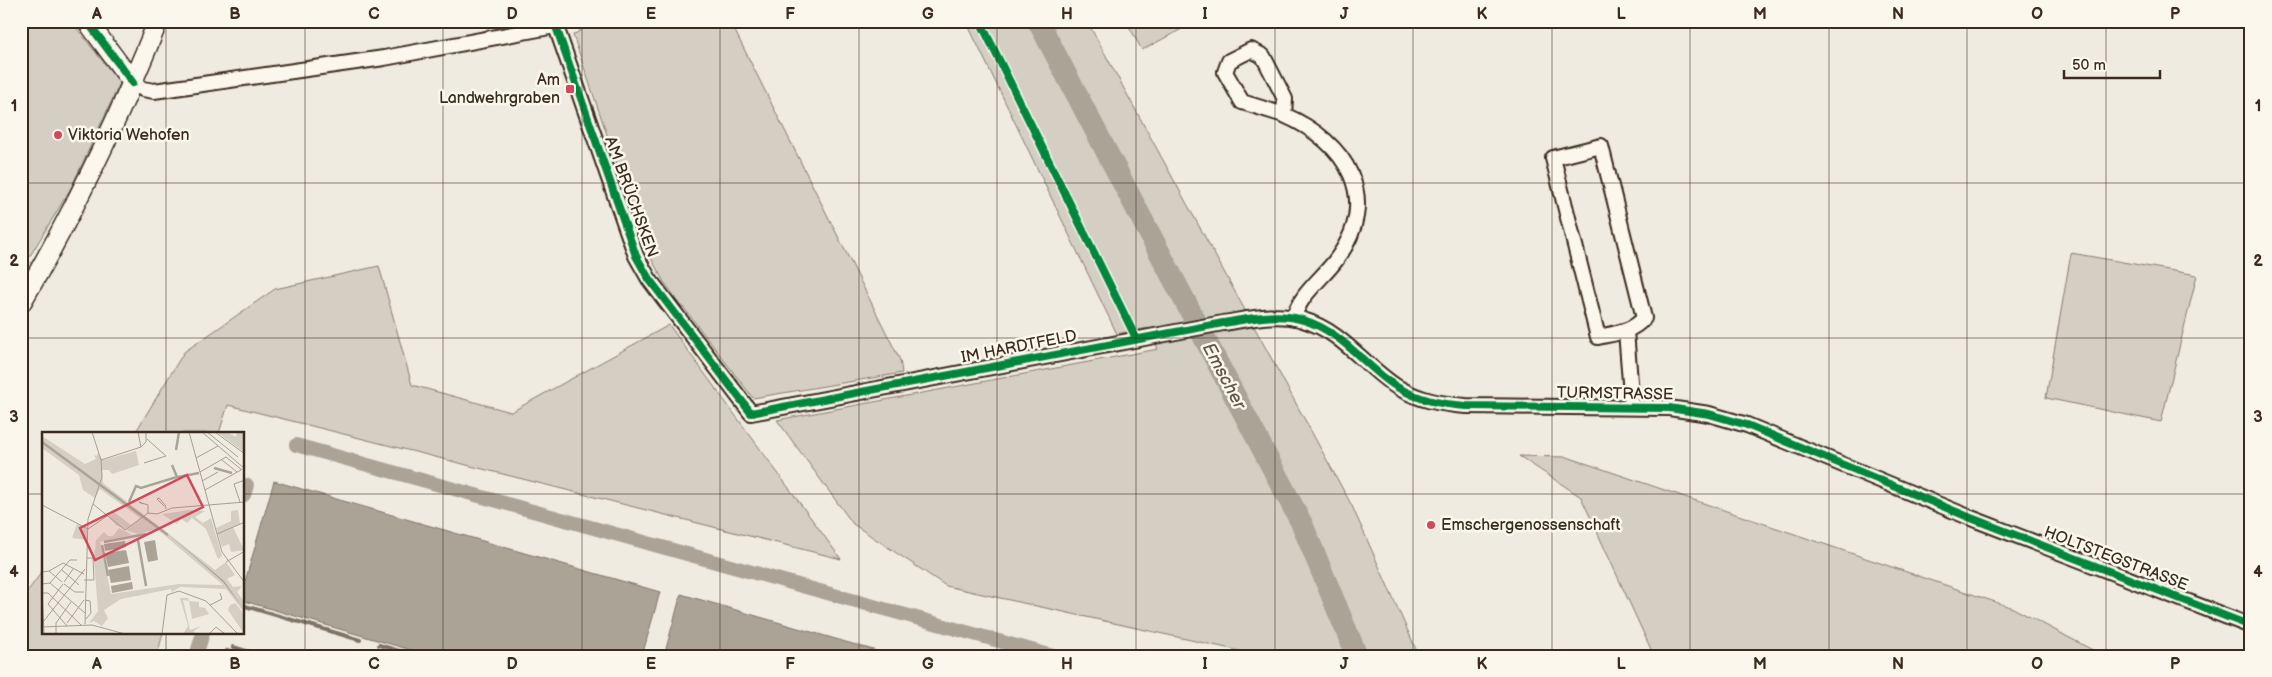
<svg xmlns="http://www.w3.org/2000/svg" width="2272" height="677" viewBox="0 0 2272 677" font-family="'Balsamiq Sans',sans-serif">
<rect width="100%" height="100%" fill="#f0ebe0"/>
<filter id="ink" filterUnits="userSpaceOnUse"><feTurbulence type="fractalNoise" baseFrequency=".02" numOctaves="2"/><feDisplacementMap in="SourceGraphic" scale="10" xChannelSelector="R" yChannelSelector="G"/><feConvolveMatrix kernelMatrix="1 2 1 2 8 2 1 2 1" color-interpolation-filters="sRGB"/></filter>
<g filter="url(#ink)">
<!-- green -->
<g fill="#d5cec3" stroke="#887c70">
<path d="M 21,21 L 71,21 L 120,83 L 71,188 L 27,261 L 21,257 Z"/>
<path d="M 632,21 L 730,21 L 900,360 L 902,373 L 753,398 L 664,282 L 646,249 L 573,35 L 586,27 Z"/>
<path d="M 966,21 L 1087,21 L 1352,506 L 1419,656 L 1263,656 L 946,586 L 853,524 L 777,420 L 1158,349 L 1148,328 L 1117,334 Z"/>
<path d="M 1126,21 L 1197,21 L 1142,50 Z"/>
<path d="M 2071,253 L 2197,275 L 2161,422 L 2046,398 Z"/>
<path d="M 379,266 L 412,385 L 511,412 L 669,325 L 841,559 L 228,405 L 219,433 L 135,433 L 184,352 L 275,289 Z"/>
<path d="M 1519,456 L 1567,457 L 2013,608 L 2104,656 L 1654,656 L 1581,497 Z"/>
<path d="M 44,569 L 44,633 L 163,633 L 157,656 L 21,656 L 21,600 Z"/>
</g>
<!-- water -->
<g fill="#aca397" stroke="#7f7367">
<path d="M 274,481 L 660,592 L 642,656 L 431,656 L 244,601 L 244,585 Z"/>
<path d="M 681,594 L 887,654 L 886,656 L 664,656 Z"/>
<path d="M 226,649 L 250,656 L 224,656 Z"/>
</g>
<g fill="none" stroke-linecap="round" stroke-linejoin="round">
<!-- stream -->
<g stroke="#7f7367" stroke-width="4">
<path d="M 245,606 L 360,640"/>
<path d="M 379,645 L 416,656"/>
<path d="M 233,647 L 263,656"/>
<path d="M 380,652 L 392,656"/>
</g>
<!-- canal -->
<g stroke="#aca397" stroke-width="14">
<path d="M 296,445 L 1053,656"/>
<path d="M 244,495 L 247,485"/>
<path d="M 196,656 L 203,633"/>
</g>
<!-- river -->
<path stroke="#aca397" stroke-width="22" d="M 1038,21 L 1302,524 L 1357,656"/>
<defs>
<g id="street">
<path d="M 554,21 L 636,256 L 649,279 L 751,413 L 1223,323 C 1249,319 1277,312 1303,320 C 1342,331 1364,366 1397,387 C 1419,400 1440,404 1466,406 L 1669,408 L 1709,414 L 1747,425 L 1971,518 L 2251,626"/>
<path d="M 133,83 L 143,89 L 154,91 L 384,58 L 555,26"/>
<path d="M 1284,115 L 1242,102 L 1225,72 L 1229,61 L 1251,50 L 1263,56 L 1285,99 L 1284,115 C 1347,142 1382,199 1336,260 C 1322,279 1299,295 1294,318"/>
<path d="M 1601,146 L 1644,318 C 1632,332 1616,333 1598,337 L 1553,158 Z"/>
<path d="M 1626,331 L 1632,407"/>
</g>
<g id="secondary">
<path d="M 87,21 L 133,83"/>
<path d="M 21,303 C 74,212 119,118 158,21"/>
</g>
</defs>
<!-- street casing -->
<use href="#street" stroke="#3b2a1e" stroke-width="18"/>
<!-- secondary casing -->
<use href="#secondary" stroke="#3b2a1e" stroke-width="22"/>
<!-- street -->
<use href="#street" stroke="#fbf7ec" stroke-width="14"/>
<!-- secondary -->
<use href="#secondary" stroke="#fbf7ec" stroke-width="19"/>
<defs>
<g id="cycleway">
<path d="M 87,21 L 133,83"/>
<path d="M 554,21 L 636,256 L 649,279 L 751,413 L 1223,323 C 1249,319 1277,312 1303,320 C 1342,331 1364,366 1397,387 C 1419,400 1440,404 1466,406 L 1669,408 L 1709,414 L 1747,425 L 1971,518 L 2251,626"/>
<path d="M 980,21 L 1136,338"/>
</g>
</defs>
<!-- cycleway casing -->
<use href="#cycleway" stroke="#fbf7ec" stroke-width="11"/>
<!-- cycleway -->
<use href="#cycleway" stroke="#00873e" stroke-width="8"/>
</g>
</g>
<!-- grid -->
<path fill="none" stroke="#3b2a1e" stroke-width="1" stroke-opacity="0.55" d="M 166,21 L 166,433M 305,21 L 305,656M 443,21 L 443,656M 582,21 L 582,656M 720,21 L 720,656M 859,21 L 859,656M 997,21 L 997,656M 1136,21 L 1136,656M 1275,21 L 1275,656M 1413,21 L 1413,656M 1552,21 L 1552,656M 1690,21 L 1690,656M 1829,21 L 1829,656M 1967,21 L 1967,656M 2106,21 L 2106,656M 21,183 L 2251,183M 21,338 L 2251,338M 21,494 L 44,494M 244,494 L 2251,494M 166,633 L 166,656"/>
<!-- markers -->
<g fill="#d1495b" stroke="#fbf7ec" stroke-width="2">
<rect x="565" y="84" width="10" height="10" rx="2.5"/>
<circle cx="58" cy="135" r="5"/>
<circle cx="1431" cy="525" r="5"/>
</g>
<g text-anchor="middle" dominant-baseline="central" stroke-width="5" stroke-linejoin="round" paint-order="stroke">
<!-- poi labels -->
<g font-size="16" fill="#3b2a1e" stroke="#fbf7ec" text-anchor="start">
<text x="560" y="80" text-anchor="end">Am<tspan x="560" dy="18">Landwehrgraben</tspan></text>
<text x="68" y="135">Viktoria Wehofen</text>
<text x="1441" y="525">Emschergenossenschaft</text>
</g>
<!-- street labels -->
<g font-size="16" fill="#3b2a1e" stroke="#fbf7ec">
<text transform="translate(631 197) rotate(70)">AM BRÜCHSKEN</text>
<text transform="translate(1019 347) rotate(-11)">IM HARDTFELD</text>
<text transform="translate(1615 394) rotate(1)">TURMSTRASSE</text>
<text transform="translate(2116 559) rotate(21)">HOLTSTEGSTRASSE</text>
</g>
<!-- water labels -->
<g font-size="18" font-style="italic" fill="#635448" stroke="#fbf7ec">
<text transform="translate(1224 376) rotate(62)">Emscher</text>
</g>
</g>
<!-- overview -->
<g transform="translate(42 432)">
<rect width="202" height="202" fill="#f0ebe0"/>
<path d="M 175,0 L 185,0 L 194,5 L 195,0 L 202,0 L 202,20 ZM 0,4 L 43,32 L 54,27 L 52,23 L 55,24 L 55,21 L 61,28 L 94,19 L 97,33 L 70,42 L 67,38 L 60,38 L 61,51 L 173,138 L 184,130 L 193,143 L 185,147 L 191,155 L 200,154 L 195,160 L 202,169 L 202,180 L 184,157 L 138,155 L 130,160 L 129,157 L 79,167 L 62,178 L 66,186 L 60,194 L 52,189 L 47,191 L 56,179 L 52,128 L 54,108 L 62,100 L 66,104 L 71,104 L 77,96 L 90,103 L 58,110 L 69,162 L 137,152 L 181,153 L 115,97 L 96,102 L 84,98 L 98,86 L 58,57 L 53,66 L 41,58 L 37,43 L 0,16 ZM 147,78 L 163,79 L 153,85 L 161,91 L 169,86 L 180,124 L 176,127 L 164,97 L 150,86 L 145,91 L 139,87 L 135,92 L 120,82 ZM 196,78 L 198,92 L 191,95 L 202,118 L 189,120 L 187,112 L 180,115 L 174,96 L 189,89 L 189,79 ZM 72,80 L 89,93 L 83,97 L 74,93 L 66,84 ZM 35,92 L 45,97 L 45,108 L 30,106 ZM 138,166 L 146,166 L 147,169 L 157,170 L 157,175 L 163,176 L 167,182 L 150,187 L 147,169 L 141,168 L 148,198 L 159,194 L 152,199 L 153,202 L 141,202 L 146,194 ZM 193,171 L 202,182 L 201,200 L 186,178 L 188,173 Z" fill="#d5cec3"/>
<path d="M 125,101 L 182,149 L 202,177 L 181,150 ZM 113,108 L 116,128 L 106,130 L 102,110 ZM 83,109 L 84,115 L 63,119 L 62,112 ZM 84,118 L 87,131 L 66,135 L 63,121 ZM 87,134 L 89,148 L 69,151 L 66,138 ZM 90,150 L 91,157 L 70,161 L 69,154 Z" fill="#aca397"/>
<path fill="none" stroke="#aca397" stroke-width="2.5" d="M 0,10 L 126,103M 134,18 L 137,0M 172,36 L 190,41M 136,45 L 157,41M 87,70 L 94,54 L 99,56 L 135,45 L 130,33M 96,108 L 104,154M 62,110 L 104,102M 60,113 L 66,144"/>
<path fill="none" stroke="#a89e92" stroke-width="1" d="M 96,0 L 99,15M 147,0 L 180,120 L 203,151M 160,0 L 203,37M 165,0 L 196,25M 173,0 L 203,22M 154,26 L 176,14M 59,28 L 99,15 L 104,10 L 104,0M 180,28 L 195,40M 102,31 L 124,24 L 105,7M 158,40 L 184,25 L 200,38M 160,49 L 176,40M 163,58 L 199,38M 198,70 L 192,52 L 203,48M 51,72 L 83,98 L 106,81M 101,72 L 97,70 L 106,73 L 106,81M 0,73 L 46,97 L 65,84M 122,74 L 115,67 L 117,66 L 123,73 L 124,77M 106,81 L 115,82 L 130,76 L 203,70M 175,102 L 203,90M 184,130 L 203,119M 20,138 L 37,153M 7,139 L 21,131 L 42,142M 0,140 L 7,139 L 20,150M 42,148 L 52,148 L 51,126 L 45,126M 22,150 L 31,137M 8,151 L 28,128 L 35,128M 0,152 L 8,151 L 43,181M 21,152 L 6,172 L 25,194M 22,152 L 33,160 L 42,160M 0,157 L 2,202M 0,161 L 6,161 L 39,193M 43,168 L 48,169 L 49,181 L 44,187M 168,173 L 180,167 L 178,161M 1,190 L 43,137M 25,191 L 42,168M 43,192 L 46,87 L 60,45 L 59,28 L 50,0M 0,195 L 50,193 L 83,202M 14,202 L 14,191 L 29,170M 120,202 L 125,163 L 137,159 L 164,169 L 196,202M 167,202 L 174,195 L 183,202"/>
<path fill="#d1495b" fill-opacity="0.15" stroke="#d1495b" stroke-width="2.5" d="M 145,43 L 161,75 L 53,128 L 38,96 Z"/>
<rect width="202" height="202" fill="none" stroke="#3b2a1e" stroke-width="2.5"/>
</g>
<!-- margin -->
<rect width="2272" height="677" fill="none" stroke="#fbf7ec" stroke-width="55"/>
<!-- scale -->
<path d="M2064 70v8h96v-8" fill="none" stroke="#3b2a1e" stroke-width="2.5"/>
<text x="2072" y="70" font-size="15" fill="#3b2a1e" stroke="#fbf7ec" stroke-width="4" paint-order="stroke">50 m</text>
<rect x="28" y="28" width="2216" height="622" fill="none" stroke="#3b2a1e" stroke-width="2"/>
<g font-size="16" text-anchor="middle" font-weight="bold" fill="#3b2a1e">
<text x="97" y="19">A</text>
<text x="235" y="19">B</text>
<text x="374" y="19">C</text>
<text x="512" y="19">D</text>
<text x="651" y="19">E</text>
<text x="790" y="19">F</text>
<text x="928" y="19">G</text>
<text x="1067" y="19">H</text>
<text x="1205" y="19">I</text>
<text x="1344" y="19">J</text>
<text x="1482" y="19">K</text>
<text x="1621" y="19">L</text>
<text x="1760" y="19">M</text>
<text x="1898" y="19">N</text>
<text x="2037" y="19">O</text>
<text x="2175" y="19">P</text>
<text x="14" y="111">1</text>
<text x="2258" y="111">1</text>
<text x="14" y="266">2</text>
<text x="2258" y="266">2</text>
<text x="14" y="422">3</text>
<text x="2258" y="422">3</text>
<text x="14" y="577">4</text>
<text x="2258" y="577">4</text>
<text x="97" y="669">A</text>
<text x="235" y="669">B</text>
<text x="374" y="669">C</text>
<text x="512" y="669">D</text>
<text x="651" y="669">E</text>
<text x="790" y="669">F</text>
<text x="928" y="669">G</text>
<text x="1067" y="669">H</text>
<text x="1205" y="669">I</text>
<text x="1344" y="669">J</text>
<text x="1482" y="669">K</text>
<text x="1621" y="669">L</text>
<text x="1760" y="669">M</text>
<text x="1898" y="669">N</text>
<text x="2037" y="669">O</text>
<text x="2175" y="669">P</text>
</g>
</svg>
